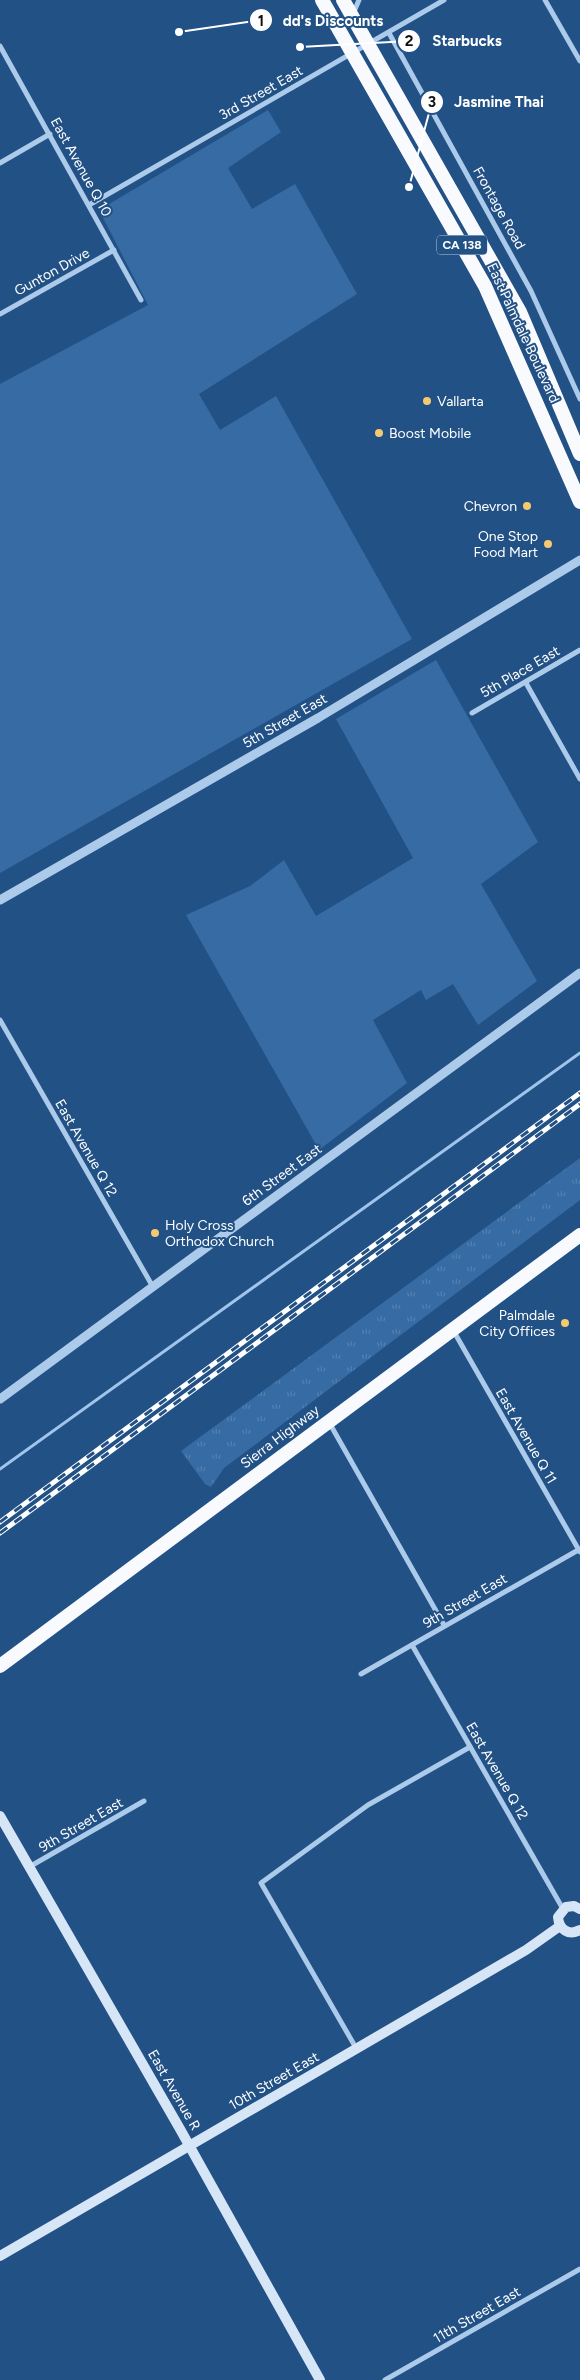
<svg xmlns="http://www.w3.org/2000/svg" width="580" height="2380" viewBox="0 0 580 2380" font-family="Figtree,sans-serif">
<defs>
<pattern id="park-tufts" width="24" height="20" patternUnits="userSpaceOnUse" patternTransform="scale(1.25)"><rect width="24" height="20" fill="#366ba3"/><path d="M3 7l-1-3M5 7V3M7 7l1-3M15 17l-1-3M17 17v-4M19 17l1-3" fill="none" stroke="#5481b1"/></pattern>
</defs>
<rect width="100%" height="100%" fill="#225186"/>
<!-- grass -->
<g fill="#366ba3">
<path d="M 268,110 L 281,132 L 228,168 L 252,209 L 295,184 L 357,294 L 199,394 L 220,430 L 276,396 L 412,639 L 0,873 L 0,384 L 148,305 L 99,210 Z"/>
<path d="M 436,660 L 538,842 L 481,884 L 537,981 L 478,1025 L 453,984 L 426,1000 L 421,990 L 373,1020 L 407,1083 L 319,1150 L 186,915 L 250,886 L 284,860 L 316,916 L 413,858 L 336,719 Z"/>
</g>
<!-- park -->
<path fill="url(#park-tufts)" d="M 580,1158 L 580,1200 L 224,1468 L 211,1487 L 205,1484 L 181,1451 Z"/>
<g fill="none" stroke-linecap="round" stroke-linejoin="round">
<!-- stream -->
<path stroke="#a0c5ea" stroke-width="3" d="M 0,1469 L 580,1053"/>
<!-- minor -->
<g stroke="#accae9" stroke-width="5">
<path d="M 545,0 L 580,61"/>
<path d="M 353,14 L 359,0"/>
<path d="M 389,33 L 531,291 L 580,399"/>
<path d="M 0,46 L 141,300"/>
<path d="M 0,163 L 50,134"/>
<path d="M 89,205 L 444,0"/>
<path d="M 0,314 L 114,250"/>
<path d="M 526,683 L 580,779"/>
<path d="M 472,713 L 580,650"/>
<path d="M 0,1020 L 153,1287"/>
<path d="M 453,1330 L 580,1552"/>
<path d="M 330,1424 L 444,1625"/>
<path d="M 412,1645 L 563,1909"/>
<path d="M 361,1674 L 580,1549"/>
<path d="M 29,1867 L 144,1801"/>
<path d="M 356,2048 L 261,1883 L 368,1805 L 470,1747"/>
<path d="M 385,2380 L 580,2269"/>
</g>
<!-- tertiary -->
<g stroke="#accae9" stroke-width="9">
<path d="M 0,900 L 318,718 L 580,560"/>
<path d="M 0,1399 L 580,973"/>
</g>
<!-- secondary -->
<g stroke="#d7e6f7" stroke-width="10">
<path d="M 0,1816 L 180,2129 L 320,2380"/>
<path d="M 580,1909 L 574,1906 L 566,1907 L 558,1917 C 559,1930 569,1936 580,1930"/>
<path d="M 0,2256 L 526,1950 L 560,1926"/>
</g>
<!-- trunk -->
<g stroke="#f8fafe" stroke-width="14">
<path d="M 322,0 L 485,286 L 580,502"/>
<path d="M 343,0 L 520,312 L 580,454"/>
<path d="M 0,1666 L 580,1235"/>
</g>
<defs>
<g id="rail">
<path d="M 0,1522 L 580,1093"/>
<path d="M 0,1533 L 580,1104"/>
</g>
</defs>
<!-- rail casing -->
<use href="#rail" stroke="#fff" stroke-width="5"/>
<!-- rail -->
<use href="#rail" stroke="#225186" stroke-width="3" stroke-dasharray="9" stroke-linecap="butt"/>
</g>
<!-- markers -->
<g fill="#f5ca6f" stroke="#225186" stroke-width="2">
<circle cx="427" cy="401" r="5"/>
<circle cx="379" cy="433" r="5"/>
<circle cx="527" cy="506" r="5"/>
<circle cx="548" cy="544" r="5"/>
<circle cx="155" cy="1233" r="5"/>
<circle cx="565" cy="1323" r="5"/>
</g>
<g text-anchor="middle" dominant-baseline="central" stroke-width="4" stroke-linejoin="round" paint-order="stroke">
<!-- shield labels -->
<rect fill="#225186" stroke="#bdcbdb" stroke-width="1" x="437" y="235.5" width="50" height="19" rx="4"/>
<g font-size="12" font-weight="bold" fill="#fff">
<text x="462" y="245">CA 138</text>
</g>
<!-- street labels -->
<g font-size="14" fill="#fff" stroke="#225186">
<text transform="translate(261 93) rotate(-30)">3rd Street East</text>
<text transform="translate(81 167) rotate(61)">East Avenue Q 10</text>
<text transform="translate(499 208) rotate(61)">Frontage Road</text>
<text transform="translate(52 272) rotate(-29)">Gunton Drive</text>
<text transform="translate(523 333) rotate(65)">East Palmdale Boulevard</text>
<text transform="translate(520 672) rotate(-30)">5th Place East</text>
<text transform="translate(285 721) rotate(-30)">5th Street East</text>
<text transform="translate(86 1148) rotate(60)">East Avenue Q 12</text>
<text transform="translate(282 1175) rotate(-36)">6th Street East</text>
<text transform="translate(526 1436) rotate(60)">East Avenue Q 11</text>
<text transform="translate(280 1437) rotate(-37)">Sierra Highway</text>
<text transform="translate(465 1601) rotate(-30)">9th Street East</text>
<text transform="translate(497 1771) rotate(60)">East Avenue Q 12</text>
<text transform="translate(81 1825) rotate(-30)">9th Street East</text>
<text transform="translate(274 2081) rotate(-30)">10th Street East</text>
<text transform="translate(174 2090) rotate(60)">East Avenue R</text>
<text transform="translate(477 2315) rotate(-30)">11th Street East</text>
</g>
<!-- poi labels -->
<g font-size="14" fill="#fff" stroke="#225186" text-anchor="start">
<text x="437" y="401">Vallarta</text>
<text x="389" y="433">Boost Mobile</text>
<text x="517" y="506" text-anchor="end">Chevron</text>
<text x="538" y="536" text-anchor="end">One Stop<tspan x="538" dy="16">Food Mart</tspan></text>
<text x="165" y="1225">Holy Cross<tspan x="165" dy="16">Orthodox Church</tspan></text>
<text x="555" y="1315" text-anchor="end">Palmdale<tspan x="555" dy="16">City Offices</tspan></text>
</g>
</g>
<!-- callouts -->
<path fill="none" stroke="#fff" stroke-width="2" d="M179 32L261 20M300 47L409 41M409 187L432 102"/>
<g fill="#fff" stroke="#225186" stroke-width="2">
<circle cx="179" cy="32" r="5"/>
<circle cx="300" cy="47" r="5"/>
<circle cx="409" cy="187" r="5"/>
<circle cx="261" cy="20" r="12"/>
<circle cx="409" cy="41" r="12"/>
<circle cx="432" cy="102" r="12"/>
</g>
<g font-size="15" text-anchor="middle" font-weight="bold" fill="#111">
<text x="261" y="26">1</text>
<text x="409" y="46">2</text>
<text x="432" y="107">3</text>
</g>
<g font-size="15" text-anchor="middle" font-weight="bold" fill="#fff" stroke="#225186" stroke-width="4" stroke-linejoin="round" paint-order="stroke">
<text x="333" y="26">dd's Discounts</text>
<text x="467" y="46">Starbucks</text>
<text x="499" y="107">Jasmine Thai</text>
</g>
</svg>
